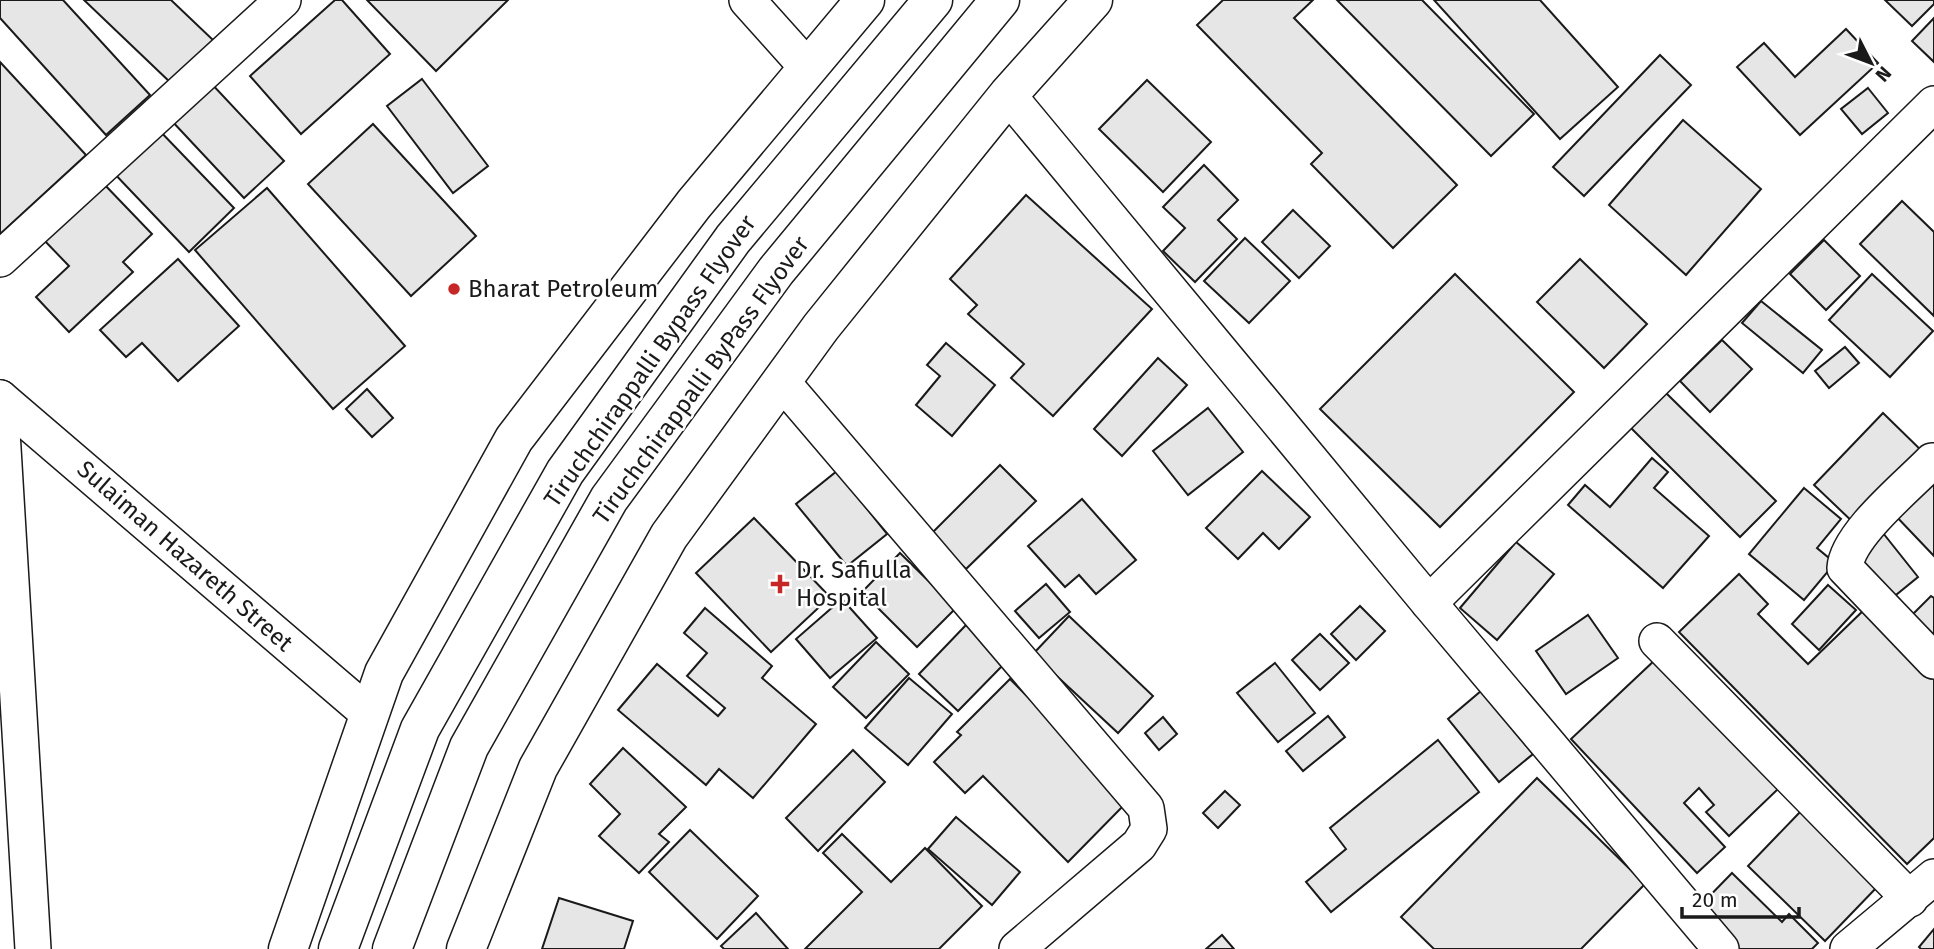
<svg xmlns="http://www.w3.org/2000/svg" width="1934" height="949" viewBox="0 0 1934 949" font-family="'Fira Sans',sans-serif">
<rect width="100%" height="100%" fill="#fff"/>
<!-- building -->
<g fill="#e6e6e6" stroke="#1a1a1a" stroke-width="2">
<path d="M 0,0 L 63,0 L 150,95 L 106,135 L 0,18 Z"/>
<path d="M 84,0 L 171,0 L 213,40 L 172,84 Z"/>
<path d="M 335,0 L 342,0 L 390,54 L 301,134 L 250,76 Z"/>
<path d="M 367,0 L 508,0 L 436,71 Z"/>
<path d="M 1223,0 L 1313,0 L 1294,18 L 1457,185 L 1393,248 L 1311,164 L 1322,153 L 1197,25 Z"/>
<path d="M 1337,0 L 1422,0 L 1534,114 L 1491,156 Z"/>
<path d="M 1434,0 L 1540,0 L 1618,87 L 1560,139 Z"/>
<path d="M 1885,0 L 1934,0 L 1934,4 L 1912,26 Z"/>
<path d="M 1934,18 L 1934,62 L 1912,41 Z"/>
<path d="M 1846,29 L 1878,63 L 1800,135 L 1737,67 L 1764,43 L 1795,77 Z"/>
<path d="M 1660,55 L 1691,85 L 1584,196 L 1553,167 Z"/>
<path d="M 0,62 L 86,155 L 0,234 Z"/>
<path d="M 422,79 L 488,166 L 453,193 L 387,106 Z"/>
<path d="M 1147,80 L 1211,142 L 1163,192 L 1099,129 Z"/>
<path d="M 209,81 L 284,161 L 244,198 L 170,119 Z"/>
<path d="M 1868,88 L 1888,113 L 1862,134 L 1841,109 Z"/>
<path d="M 1683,120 L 1761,189 L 1686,275 L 1609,205 Z"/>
<path d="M 373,124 L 476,236 L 411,296 L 308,184 Z"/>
<path d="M 156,127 L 234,208 L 189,252 L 111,170 Z"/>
<path d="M 1204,165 L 1238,200 L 1218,220 L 1237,239 L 1195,282 L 1163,251 L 1185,228 L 1163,207 Z"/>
<path d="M 102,182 L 152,234 L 123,262 L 133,272 L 69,332 L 36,297 L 69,266 L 42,238 Z"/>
<path d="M 267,188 L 405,346 L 333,409 L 195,250 Z"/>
<path d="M 1026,195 L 1152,309 L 1053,416 L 1011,378 L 1024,364 L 968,314 L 977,305 L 950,279 Z"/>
<path d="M 1902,201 L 1934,232 L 1934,316 L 1860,244 Z"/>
<path d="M 1293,210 L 1330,246 L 1299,278 L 1262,242 Z"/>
<path d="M 1245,238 L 1290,281 L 1249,323 L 1204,281 Z"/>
<path d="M 1824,240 L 1860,276 L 1826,310 L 1790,274 Z"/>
<path d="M 178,259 L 239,326 L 178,381 L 142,343 L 126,357 L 100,330 Z"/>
<path d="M 1580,259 L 1647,324 L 1604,368 L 1537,302 Z"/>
<path d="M 1455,274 L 1574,392 L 1440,527 L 1320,409 Z"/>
<path d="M 1872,274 L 1933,331 L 1890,377 L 1829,320 Z"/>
<path d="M 1761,301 L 1822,350 L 1803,373 L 1742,323 Z"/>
<path d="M 1722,340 L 1752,369 L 1710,412 L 1680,381 Z"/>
<path d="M 946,343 L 995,385 L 952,436 L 916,405 L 940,376 L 927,365 Z"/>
<path d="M 1845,347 L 1859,363 L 1829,388 L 1815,371 Z"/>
<path d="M 1158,358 L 1187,385 L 1122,456 L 1094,429 Z"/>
<path d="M 367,389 L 393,418 L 372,437 L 346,409 Z"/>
<path d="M 1664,391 L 1776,501 L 1740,537 L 1629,426 Z"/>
<path d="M 1208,408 L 1243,452 L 1188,495 L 1153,451 Z"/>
<path d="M 1883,413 L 1926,455 L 1857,526 L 1814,485 Z"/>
<path d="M 1652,458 L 1668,472 L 1654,488 L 1709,536 L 1663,588 L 1568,505 L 1585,485 L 1610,507 Z"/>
<path d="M 1000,465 L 1036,501 L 966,569 L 931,534 Z"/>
<path d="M 837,471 L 887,534 L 847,566 L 796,504 Z"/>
<path d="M 1262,471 L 1310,517 L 1279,549 L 1263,533 L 1238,559 L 1206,528 Z"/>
<path d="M 1934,474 L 1934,556 L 1893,513 Z"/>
<path d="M 1804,488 L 1841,519 L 1817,548 L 1835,563 L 1804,600 L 1749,554 Z"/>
<path d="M 1082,499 L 1136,560 L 1096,594 L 1079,575 L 1065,587 L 1028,546 Z"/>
<path d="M 754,518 L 830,597 L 771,652 L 696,573 Z"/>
<path d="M 1883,533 L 1918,577 L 1891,599 L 1857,553 Z"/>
<path d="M 1516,542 L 1554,574 L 1497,640 L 1460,608 Z"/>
<path d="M 900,553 L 956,608 L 917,647 L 862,592 Z"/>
<path d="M 1739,574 L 1768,604 L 1758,614 L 1808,664 L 1867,607 L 1934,675 L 1934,838 L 1907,864 L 1679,632 Z"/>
<path d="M 1046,584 L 1070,612 L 1039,638 L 1015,611 Z"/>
<path d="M 1828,585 L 1856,610 L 1819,650 L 1792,624 Z"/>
<path d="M 1931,596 L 1934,598 L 1934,635 L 1913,614 Z"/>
<path d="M 842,599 L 877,638 L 830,678 L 796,639 Z"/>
<path d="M 1360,606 L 1385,631 L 1356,660 L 1331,634 Z"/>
<path d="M 705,608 L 772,666 L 762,678 L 816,724 L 753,798 L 719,769 L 706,785 L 618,710 L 657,664 L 718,716 L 725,708 L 687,676 L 707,653 L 684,633 Z"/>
<path d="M 1588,615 L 1618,658 L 1566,694 L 1536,651 Z"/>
<path d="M 1069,616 L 1153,696 L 1118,733 L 1033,654 Z"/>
<path d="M 966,625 L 1005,663 L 958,711 L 919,674 Z"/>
<path d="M 1320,634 L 1349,663 L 1320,690 L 1292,660 Z"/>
<path d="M 876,642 L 909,674 L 866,718 L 833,687 Z"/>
<path d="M 1656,659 L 1778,789 L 1729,836 L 1706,812 L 1714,805 L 1699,788 L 1684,803 L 1725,847 L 1697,873 L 1571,739 Z"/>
<path d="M 1275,663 L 1315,713 L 1278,742 L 1237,693 Z"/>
<path d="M 909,678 L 952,714 L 908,765 L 865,728 Z"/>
<path d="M 1010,679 L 1129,800 L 1068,862 L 983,776 L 965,793 L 934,762 L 961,735 L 957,732 Z"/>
<path d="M 1481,691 L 1533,754 L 1499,782 L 1448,719 Z"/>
<path d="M 1328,716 L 1345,737 L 1303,771 L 1286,751 Z"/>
<path d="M 1163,717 L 1177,734 L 1159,750 L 1145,733 Z"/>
<path d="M 1438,740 L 1479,792 L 1331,912 L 1306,882 L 1346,849 L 1330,828 Z"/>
<path d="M 623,748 L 686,807 L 659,834 L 669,842 L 639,873 L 599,836 L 620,814 L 590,784 Z"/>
<path d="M 853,750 L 885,782 L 818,851 L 786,818 Z"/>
<path d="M 1537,778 L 1645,884 L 1581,949 L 1434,949 L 1401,917 Z"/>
<path d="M 1225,791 L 1240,805 L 1218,828 L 1203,813 Z"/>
<path d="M 1802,810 L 1879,885 L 1825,941 L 1748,866 Z"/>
<path d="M 956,817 L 1020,872 L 992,905 L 928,849 Z"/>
<path d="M 690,830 L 758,896 L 717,939 L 649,872 Z"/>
<path d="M 842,834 L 891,882 L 925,848 L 982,906 L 939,949 L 805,949 L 862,892 L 823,853 Z"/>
<path d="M 1732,873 L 1782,922 L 1789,914 L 1818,943 L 1812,949 L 1731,949 L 1694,912 Z"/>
<path d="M 559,898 L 633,921 L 624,949 L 542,949 Z"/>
<path d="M 756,913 L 788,949 L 724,949 L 721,946 Z"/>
<path d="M 1934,929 L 1934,949 L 1921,949 L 1919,947 Z"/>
<path d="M 1222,935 L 1234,949 L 1206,949 Z"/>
</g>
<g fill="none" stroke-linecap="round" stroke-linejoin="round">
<defs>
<g id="street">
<path d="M 747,0 L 807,67"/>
<path d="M 1008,95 L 1429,603 L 1721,949"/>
<path d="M 0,259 L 283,0"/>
<path d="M 783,383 L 1146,808 L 1149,829 L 1139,845 L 1017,949"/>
<path d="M 0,398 L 33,949"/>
<path d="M 0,398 L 369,714"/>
<path d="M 1932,461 C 1908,486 1847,535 1845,568 L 1934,661"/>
<path d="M 1429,603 L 1934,104"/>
<path d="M 1657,641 L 1910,899"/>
<path d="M 1848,949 L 1934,877"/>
</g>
<g id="secondary">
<path d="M 288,949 L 384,673 L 514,439 L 694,204 L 865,0"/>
<path d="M 466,949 L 538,768 L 669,536 L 821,327 L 1008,95 L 1093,0"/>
</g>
<g id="highway">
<path d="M 338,949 L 420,729 L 565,472 L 733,239 L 933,0"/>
<path d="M 392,949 L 469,747 L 609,499 L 776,271 L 1000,0"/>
</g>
</defs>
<!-- street casing -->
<use href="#street" stroke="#1a1a1a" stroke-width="38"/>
<!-- secondary casing -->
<use href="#secondary" stroke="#1a1a1a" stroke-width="41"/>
<!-- highway casing -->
<use href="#highway" stroke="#1a1a1a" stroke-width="41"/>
<!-- street -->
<use href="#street" stroke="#fff" stroke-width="35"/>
<!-- secondary -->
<use href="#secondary" stroke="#fff" stroke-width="38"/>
<!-- highway -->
<use href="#highway" stroke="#fff" stroke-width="38"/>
</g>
<!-- markers -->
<g fill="#c62828" stroke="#fff" stroke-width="2.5">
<circle cx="454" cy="289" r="7"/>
<path d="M776.5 573.5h7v7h7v7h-7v7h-7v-7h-7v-7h7z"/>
</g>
<g text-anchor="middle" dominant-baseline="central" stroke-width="5" stroke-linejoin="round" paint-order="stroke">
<!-- poi labels -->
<g font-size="24" fill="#1a1a1a" stroke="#fff" text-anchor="start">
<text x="468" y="289">Bharat Petroleum</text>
<text x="796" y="570">Dr. Safiulla<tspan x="796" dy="28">Hospital</tspan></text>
</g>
<!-- street labels -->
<g font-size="24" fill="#1a1a1a" stroke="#fff">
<text transform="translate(650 361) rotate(-55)">Tiruchchirappalli Bypass Flyover</text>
<text transform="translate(701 380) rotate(-54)">Tiruchchirappalli ByPass Flyover</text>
<text transform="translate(185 556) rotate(41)">Sulaiman Hazareth Street</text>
</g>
</g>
<!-- north arrow -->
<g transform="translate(1871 63) rotate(132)" stroke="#ffffff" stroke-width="5" paint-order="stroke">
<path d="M0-5L12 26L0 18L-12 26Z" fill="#1a1a1a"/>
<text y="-10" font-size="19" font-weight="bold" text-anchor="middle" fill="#1a1a1a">N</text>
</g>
<!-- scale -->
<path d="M1682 907v10h117v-10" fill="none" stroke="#1a1a1a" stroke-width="3.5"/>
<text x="1692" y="907" font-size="21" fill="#1a1a1a" stroke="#ffffff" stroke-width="5" paint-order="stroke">20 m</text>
</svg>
